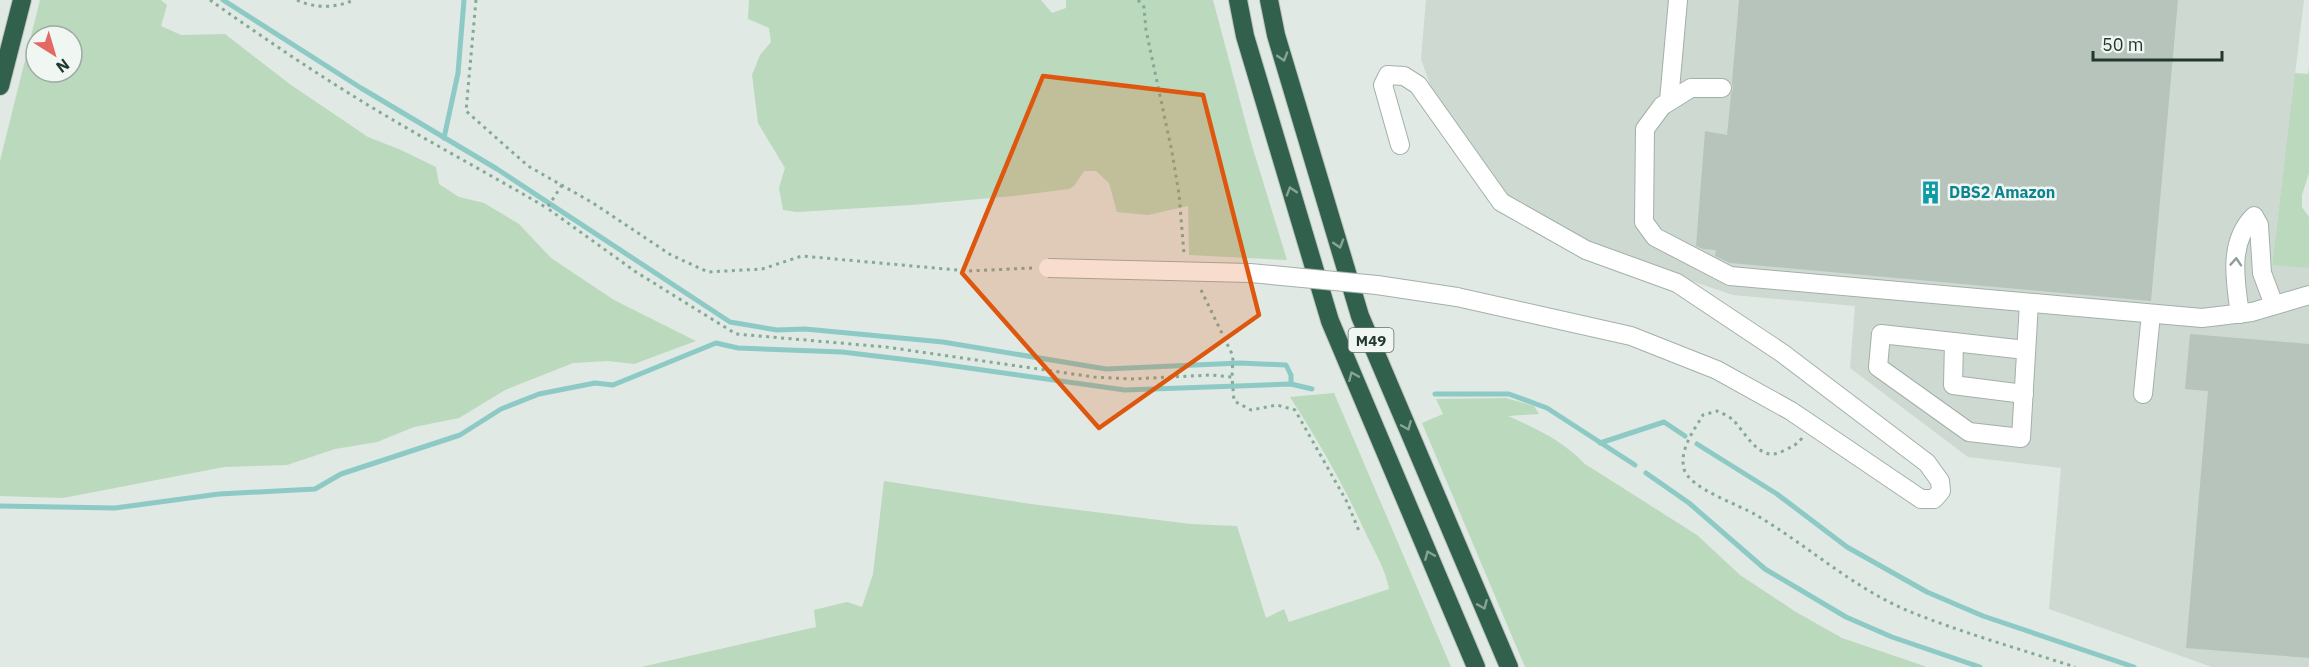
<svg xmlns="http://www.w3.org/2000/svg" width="2309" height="667" viewBox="0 0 2309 667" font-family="'IBM Plex Sans',sans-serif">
<rect width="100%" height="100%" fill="#e0e9e3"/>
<!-- built -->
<path fill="#ced9d2" d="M 1426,0 L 2304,0 L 2272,264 L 2309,268 L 2309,667 L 2212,667 L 2049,609 L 2061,468 L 1968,457 L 1850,368 L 1855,306 L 1733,295 L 1601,250 L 1514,203 L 1484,172 L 1430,85 L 1421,59 Z"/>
<!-- green -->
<g fill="#bbd9bd" fill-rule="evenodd">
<path d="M 40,0 L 161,0 L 167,5 L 161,26 L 181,35 L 225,34 L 291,85 L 368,137 L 401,150 L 436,167 L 439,184 L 459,197 L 484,203 L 519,224 L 551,258 L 614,300 L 696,341 L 634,364 L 608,361 L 573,363 L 505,390 L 459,418 L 414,427 L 377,442 L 335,449 L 287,465 L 224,467 L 63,498 L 0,496 L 0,161 ZM 36,36 L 72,36 L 72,72 L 36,72 Z"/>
<path d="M 749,0 L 1041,0 L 1052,13 L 1066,8 L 1066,0 L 1213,0 L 1250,139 L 1287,260 L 1189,255 L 1188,206 L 1148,215 L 1117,212 L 1109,183 L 1096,171 L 1084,171 L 1074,186 L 1069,189 L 1014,196 L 911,205 L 797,212 L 783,210 L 779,188 L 785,168 L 758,123 L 752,75 L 760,55 L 771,42 L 769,28 L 748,19 Z"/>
<path d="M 2309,68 L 2309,173 L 2302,195 L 2302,207 L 2309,217 L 2309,268 L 2272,265 L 2295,73 L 2308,74 Z"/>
<path d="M 1334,393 L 1451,667 L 641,667 L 816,627 L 814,610 L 847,602 L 862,607 L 873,574 L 884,481 L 1031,504 L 1190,524 L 1237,526 L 1266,618 L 1284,609 L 1289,622 L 1389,589 C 1386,571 1376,554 1368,538 C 1346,489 1319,442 1290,397 Z"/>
<path d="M 1506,398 L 1534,406 L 1539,414 L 1508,416 C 1537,429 1563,441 1585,464 L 1697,535 L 1740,575 L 1796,612 L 1842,638 L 1927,667 L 1525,667 L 1422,423 L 1443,414 L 1436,399 Z"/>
</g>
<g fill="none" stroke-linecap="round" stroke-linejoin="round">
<!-- stream -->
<g stroke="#8dcac6" stroke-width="5">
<path d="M 223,0 L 361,88 L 497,169 L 730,322 L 777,330 L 805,329 L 943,342 L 1106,369 L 1240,363 L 1286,365 L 1291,375 L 1291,384"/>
<path d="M 444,138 L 458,73 L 464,0"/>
<path d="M 1435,394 L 1509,394 L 1547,408 L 1635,465"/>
<path d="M 1600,443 L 1664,422 L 1685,436"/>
<path d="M 1697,444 L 1777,494 L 1847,547 L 1927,592 L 1983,616 L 2134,667"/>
<path d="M 1646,473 L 1689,503 L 1765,569 L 1846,617 L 1892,637 L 1980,667"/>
<path d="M 0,506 L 115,508 L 219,494 L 315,489 L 341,474 L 460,435 L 501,409 L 539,394 L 595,383 L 613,385 L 716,343 L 738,348 L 842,352 L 926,362 L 1125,390 L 1291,384 L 1312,389"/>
</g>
</g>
<!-- building -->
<g fill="#b6c4bc">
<path d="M 1739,0 L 2178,0 L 2151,301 L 1730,263 L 1715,256 L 1716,250 L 1703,249 L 1696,246 L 1705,131 L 1727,135 L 1731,95 L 1733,89 L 1732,82 Z"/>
<path d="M 2190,334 L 2309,344 L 2309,658 L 2186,648 L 2208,391 L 2185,389 Z"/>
</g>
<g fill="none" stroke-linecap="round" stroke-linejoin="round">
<defs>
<g id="minor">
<path d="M 1722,88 L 1691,88 L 1662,106 L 1645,129 L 1644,222 L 1655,237 L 1730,276 L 2202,318 L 2252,312 L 2309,295"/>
<path d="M 1669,101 L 1678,0"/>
<path d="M 1400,145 L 1383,85 L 1388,75 L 1404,76 L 1418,85 L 1501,202 L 1586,250 L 1677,283 L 1782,353 L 1927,463 L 1940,481 L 1941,491 L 1934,499 L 1921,499 L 1791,411 L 1717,370 L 1631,336 L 1457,297"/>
<path d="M 2240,314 C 2235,280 2228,242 2254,216 L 2259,225 L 2262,273 L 2274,305"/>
<path d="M 1954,342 L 1953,385 L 2024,394"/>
<path d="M 2026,350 L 1881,334 L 1878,367 L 1969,432 L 2021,438 L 2029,303"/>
<path d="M 2143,394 L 2151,314"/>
</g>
<g id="highway">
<path d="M 1238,0 L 1245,36 L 1330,321 L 1476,667"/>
<path d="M 1269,0 L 1276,35 L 1360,316 L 1509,667"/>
<path d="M 0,86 L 22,0"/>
</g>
</defs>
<!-- minor casing -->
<use href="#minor" stroke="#a3b0a9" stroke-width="20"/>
<!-- highway casing -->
<use href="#highway" stroke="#bdc3c0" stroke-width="20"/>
<!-- path -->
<g stroke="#83aa96" stroke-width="3" stroke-dasharray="3 4.5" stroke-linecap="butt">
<path d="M 210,0 C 269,42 330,83 393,120 C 444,150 496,178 547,208"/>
<path d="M 297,0 C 316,9 335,8 354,0"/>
<path d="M 476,0 L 466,111 L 528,166 L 593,203 L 671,255 L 708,272 L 762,269 L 802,256 L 968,271 L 1032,268"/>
<path d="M 1138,0 L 1144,7 L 1146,30 L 1172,152 L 1179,194 L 1184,254"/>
<path d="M 562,185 L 547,208 L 636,272 L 736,334 L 886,347 L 1094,377 L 1131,379 L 1211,375 L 1232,377 L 1234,401 L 1251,410 L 1277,405 L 1295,410 L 1347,502 L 1359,531"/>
<path d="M 1201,290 L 1233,356 L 1232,377"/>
<path d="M 1802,438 C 1797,445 1791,447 1783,451 C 1760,464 1746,433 1733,420 C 1729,416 1722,413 1717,411 L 1703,415 C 1694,430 1679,450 1684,469 C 1690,489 1738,504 1756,515 C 1807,545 1851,586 1906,610 C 1959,632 2020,649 2075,667"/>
</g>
<!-- minor -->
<use href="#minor" stroke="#fff" stroke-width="18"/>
<!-- highway -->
<use href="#highway" stroke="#31614d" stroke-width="18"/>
<defs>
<path id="minor-bridge" d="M 1048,268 L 1250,273 L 1377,285 L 1457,297"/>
</defs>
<!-- minor-bridge casing -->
<use href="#minor-bridge" stroke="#a3b0a9" stroke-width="20" stroke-linecap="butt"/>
<!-- minor-bridge -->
<use href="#minor-bridge" stroke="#fff" stroke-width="18"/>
</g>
<!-- one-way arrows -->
<defs><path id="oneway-chevron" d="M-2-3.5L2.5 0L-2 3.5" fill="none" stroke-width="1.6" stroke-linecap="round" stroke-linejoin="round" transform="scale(1.5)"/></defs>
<g stroke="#87a497">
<use href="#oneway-chevron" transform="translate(1283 57) rotate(73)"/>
<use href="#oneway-chevron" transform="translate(1291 191) rotate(-107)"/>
<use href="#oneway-chevron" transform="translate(1339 244) rotate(73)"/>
<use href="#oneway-chevron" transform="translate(1353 376) rotate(-113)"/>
<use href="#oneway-chevron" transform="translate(1407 426) rotate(67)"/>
<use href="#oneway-chevron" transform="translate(1429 555) rotate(-113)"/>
<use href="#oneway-chevron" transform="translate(1483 605) rotate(67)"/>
</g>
<use stroke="#909c96" href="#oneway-chevron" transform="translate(2236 262) rotate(-86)"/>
<!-- marked area -->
<path fill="#de570e" fill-opacity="0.2" stroke="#de570e" stroke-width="4.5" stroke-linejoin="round" d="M 1043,76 L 1203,95 L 1259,315 L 1099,428 L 962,273 Z"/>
<!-- icons -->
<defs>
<symbol id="building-bare" viewBox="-9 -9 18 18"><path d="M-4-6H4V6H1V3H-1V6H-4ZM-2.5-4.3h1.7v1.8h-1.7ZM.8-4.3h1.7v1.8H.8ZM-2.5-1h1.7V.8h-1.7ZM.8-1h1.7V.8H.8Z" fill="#0f9aa8" stroke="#f0f6f2" stroke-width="2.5" paint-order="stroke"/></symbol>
</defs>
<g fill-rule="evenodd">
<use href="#building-bare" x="1914" y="176" width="33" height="33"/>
</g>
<g text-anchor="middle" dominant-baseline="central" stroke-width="5" stroke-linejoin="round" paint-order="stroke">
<!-- shield labels -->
<rect fill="#f0f6f2" stroke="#607169" stroke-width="1.5" x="1348.5" y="328" width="45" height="24" rx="4.5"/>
<g font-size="15" font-weight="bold" fill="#22382e">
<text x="1371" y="340">M49</text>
</g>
<!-- culture labels -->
<g font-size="16" font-weight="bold" fill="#0d838f" stroke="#f0f6f2" text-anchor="start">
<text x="1949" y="192">DBS2 Amazon</text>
</g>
</g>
<!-- north arrow -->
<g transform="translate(54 54) rotate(143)"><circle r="28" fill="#f0f6f2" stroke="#9eaaa4" stroke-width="1.5"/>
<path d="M0-4.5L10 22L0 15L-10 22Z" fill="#e46863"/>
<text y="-9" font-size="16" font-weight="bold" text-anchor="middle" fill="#22382e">N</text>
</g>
<!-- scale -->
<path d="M2093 51v9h129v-9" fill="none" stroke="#22382e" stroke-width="3"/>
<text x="2102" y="51" font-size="18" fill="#22382e" stroke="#f0f6f2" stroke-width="4.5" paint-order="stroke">50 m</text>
</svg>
